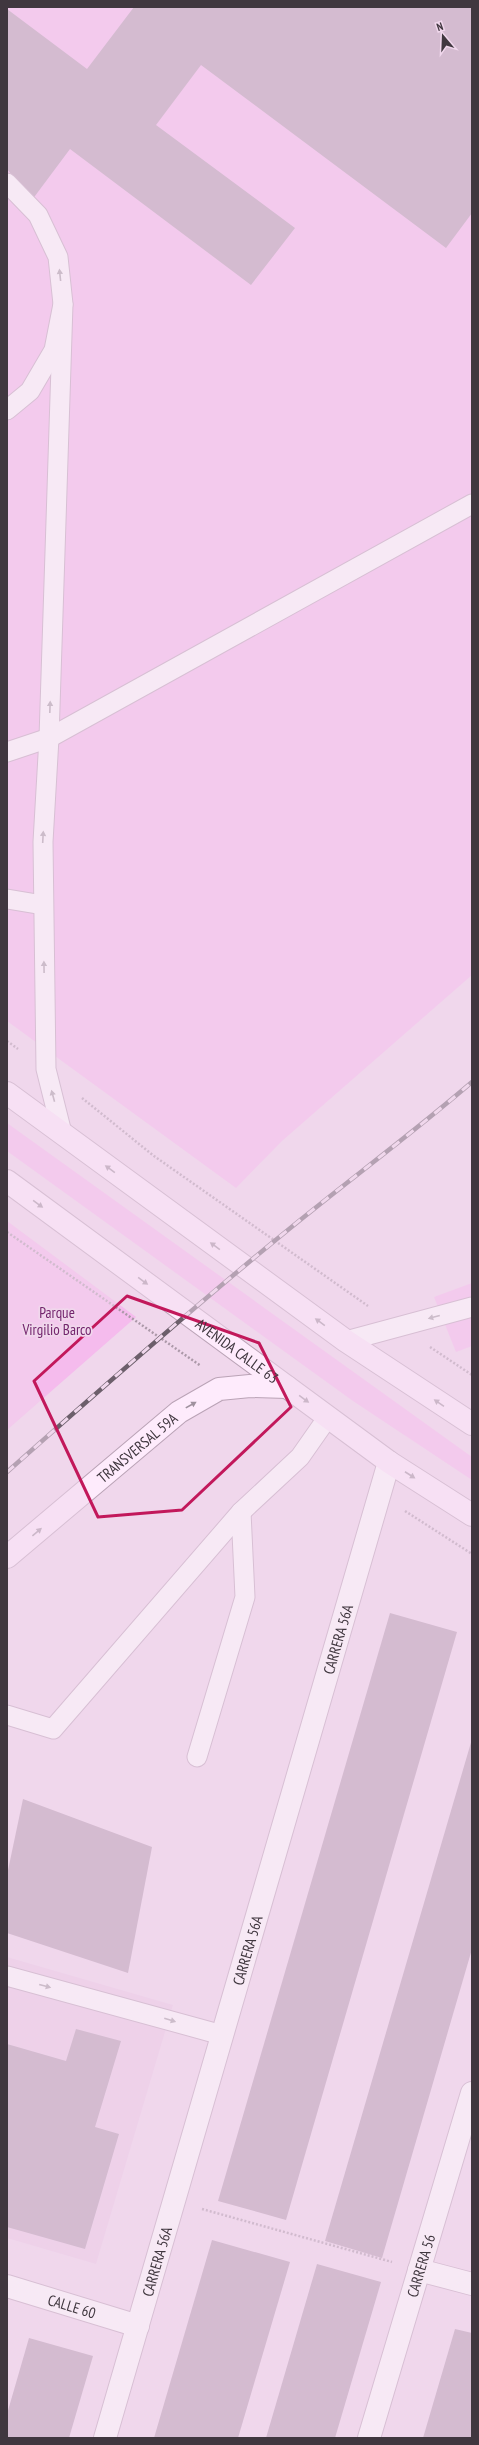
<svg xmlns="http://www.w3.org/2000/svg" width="479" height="2445" viewBox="0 0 479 2445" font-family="'PT Sans Narrow',sans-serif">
<rect width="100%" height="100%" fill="#f0d7ec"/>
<!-- built -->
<path fill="#eacbe5" d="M 7,1957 L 173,2005 L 96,2264 L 7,2238 Z"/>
<!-- green -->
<g fill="#f5bbed">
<path d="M 7,7 L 472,7 L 472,975 L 282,1141 L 236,1188 L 7,1021 Z"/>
<path d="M 7,1123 L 472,1457 L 472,1480 L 353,1401 L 7,1151 Z"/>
<path d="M 7,1221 L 136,1317 L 7,1430 Z"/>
<path d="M 472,1283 L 472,1346 L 456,1352 L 434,1297 Z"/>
</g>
<!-- building -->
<g fill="#b199ad">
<path d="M 134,7 L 472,7 L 472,213 L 446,248 L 201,65 L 156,125 L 295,228 L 251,285 L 70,149 L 32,200 L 7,169 L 7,9 L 87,69 Z"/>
<path d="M 390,1613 L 457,1632 L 286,2220 L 218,2201 Z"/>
<path d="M 472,1739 L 472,1949 L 382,2258 L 325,2241 Z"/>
<path d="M 23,1799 L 152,1847 L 128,1973 L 7,1933 L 7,1875 Z"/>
<path d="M 76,2029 L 121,2041 L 95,2127 L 119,2134 L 85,2249 L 7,2227 L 7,2044 L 66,2061 Z"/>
<path d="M 212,2240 L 290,2262 L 238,2438 L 154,2438 Z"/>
<path d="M 317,2264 L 381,2282 L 335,2438 L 266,2438 Z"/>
<path d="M 455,2329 L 472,2333 L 472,2438 L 423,2438 Z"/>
<path d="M 29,2338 L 93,2356 L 69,2438 L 7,2438 L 7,2414 Z"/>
</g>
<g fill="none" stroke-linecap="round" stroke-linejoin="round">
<defs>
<g id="lane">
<path d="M 7,183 L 38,215 L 58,257 L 63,304 L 54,350 L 30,391 L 7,410"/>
<path d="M 7,752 L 49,738 L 472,504"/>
<path d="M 7,899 L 43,905"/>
<path d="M 62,1133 L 46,1069 L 43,842 L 49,738 L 63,304"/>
<path d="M 346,1341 L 472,1307"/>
<path d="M 7,1715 L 53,1729 L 241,1512 L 300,1457 L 328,1417"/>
<path d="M 197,1757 L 245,1597 L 241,1512"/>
<path d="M 7,1976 L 222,2035"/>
</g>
<g id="street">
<path d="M 419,2270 L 472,2284"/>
<path id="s1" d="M 7,2286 L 138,2326"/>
<path id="s2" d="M 105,2438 L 389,1462"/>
<path id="s3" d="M 369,2438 L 472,2093"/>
</g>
<g id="secondary">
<path d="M 7,1093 L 346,1341 L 472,1424"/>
<path id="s4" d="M 7,1181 L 389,1462 L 472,1515"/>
<path id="s5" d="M 7,1557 L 179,1412 L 219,1389 L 250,1386 L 287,1387"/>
</g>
</defs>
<!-- lane casing -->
<use href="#lane" stroke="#baa3b6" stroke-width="21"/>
<!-- street casing -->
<use href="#street" stroke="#baa3b6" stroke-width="24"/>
<!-- secondary casing -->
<use href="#secondary" stroke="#baa3b6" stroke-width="24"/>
<!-- path -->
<g stroke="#ac99a9" stroke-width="2.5" stroke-dasharray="2 2" stroke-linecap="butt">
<path d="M 7,1041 L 18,1049"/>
<path d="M 82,1098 L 154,1156 L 368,1306"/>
<path d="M 7,1232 L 201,1366"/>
<path d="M 430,1347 L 472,1375"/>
<path d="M 405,1511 L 472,1554"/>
<path d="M 202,2209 L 392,2262"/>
</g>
<!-- lane -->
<use href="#lane" stroke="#fff" stroke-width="19"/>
<!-- street -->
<use href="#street" stroke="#fff" stroke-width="22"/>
<!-- secondary -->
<use href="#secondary" stroke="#feebfc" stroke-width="22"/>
<defs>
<path id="rail" d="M 7,1472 C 95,1394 182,1317 272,1243 C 338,1188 407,1138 472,1082"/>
</defs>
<!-- rail casing -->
<use href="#rail" stroke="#6c5f6b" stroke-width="4.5"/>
<!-- rail -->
<use href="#rail" stroke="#f0d7ec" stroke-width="3" stroke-dasharray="9" stroke-linecap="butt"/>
</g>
<!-- one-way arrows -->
<defs><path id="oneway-solid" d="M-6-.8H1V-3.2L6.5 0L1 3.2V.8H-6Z"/></defs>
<g fill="#a09b9f">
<use href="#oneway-solid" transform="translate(60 275) rotate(-96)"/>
<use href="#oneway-solid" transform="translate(50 707) rotate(-88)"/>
<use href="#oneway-solid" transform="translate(43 837) rotate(-87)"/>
<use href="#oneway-solid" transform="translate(44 967) rotate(-91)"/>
<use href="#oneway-solid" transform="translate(53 1096) rotate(-105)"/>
<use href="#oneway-solid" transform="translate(434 1317) rotate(165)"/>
<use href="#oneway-solid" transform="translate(45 1986) rotate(15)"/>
<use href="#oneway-solid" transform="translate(170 2020) rotate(17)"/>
</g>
<g fill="#9f919e">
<use href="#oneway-solid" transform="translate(110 1169) rotate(-144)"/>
<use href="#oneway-solid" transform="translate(38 1204) rotate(36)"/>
<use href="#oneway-solid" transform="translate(215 1246) rotate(-144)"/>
<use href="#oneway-solid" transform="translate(143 1281) rotate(36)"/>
<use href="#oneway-solid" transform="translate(320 1322) rotate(-144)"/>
<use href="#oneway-solid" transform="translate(304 1399) rotate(36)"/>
<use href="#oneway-solid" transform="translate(439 1403) rotate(-146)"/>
<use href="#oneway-solid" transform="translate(191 1405) rotate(-29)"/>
<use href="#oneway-solid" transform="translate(410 1475) rotate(33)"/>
<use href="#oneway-solid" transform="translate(37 1532) rotate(-40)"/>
</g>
<!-- marked area -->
<path d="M0 0H479V2445H0ZM 127,1296 L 259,1343 L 291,1407 L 182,1510 L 98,1517 L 34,1381 Z" fill="#f0d7ec" fill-opacity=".55" fill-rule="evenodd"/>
<path fill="none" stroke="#c2185b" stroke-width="3" stroke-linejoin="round" d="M 127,1296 L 259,1343 L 291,1407 L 182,1510 L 98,1517 L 34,1381 Z"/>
<g text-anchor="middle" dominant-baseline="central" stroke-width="3.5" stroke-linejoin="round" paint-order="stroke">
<!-- park labels -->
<g font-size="15" fill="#73256d" stroke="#f0d7ec">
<text x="57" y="1312">Parque<tspan x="57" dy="17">Virgilio Barco</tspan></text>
</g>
<!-- street labels -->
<g font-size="15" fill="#40373f" stroke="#f0d7ec">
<text stroke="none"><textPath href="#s4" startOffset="286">AVENIDA CALLE 63</textPath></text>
<text stroke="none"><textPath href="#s5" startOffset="170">TRANSVERSAL 59A</textPath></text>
<text stroke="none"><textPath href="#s2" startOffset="832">CARRERA 56A</textPath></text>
<text stroke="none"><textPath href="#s2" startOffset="508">CARRERA 56A</textPath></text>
<text stroke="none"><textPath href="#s2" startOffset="184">CARRERA 56A</textPath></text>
<text stroke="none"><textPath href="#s3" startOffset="180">CARRERA 56</textPath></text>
<text stroke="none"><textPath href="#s1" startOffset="68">CALLE 60</textPath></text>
</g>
</g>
<!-- border -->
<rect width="479" height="2445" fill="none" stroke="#40373f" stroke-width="16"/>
<!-- north arrow -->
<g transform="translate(443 36) rotate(341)" stroke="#f0d7ec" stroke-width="3" paint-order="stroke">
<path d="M0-3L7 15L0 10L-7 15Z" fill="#40373f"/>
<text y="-6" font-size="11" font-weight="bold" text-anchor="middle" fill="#40373f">N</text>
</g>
</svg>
